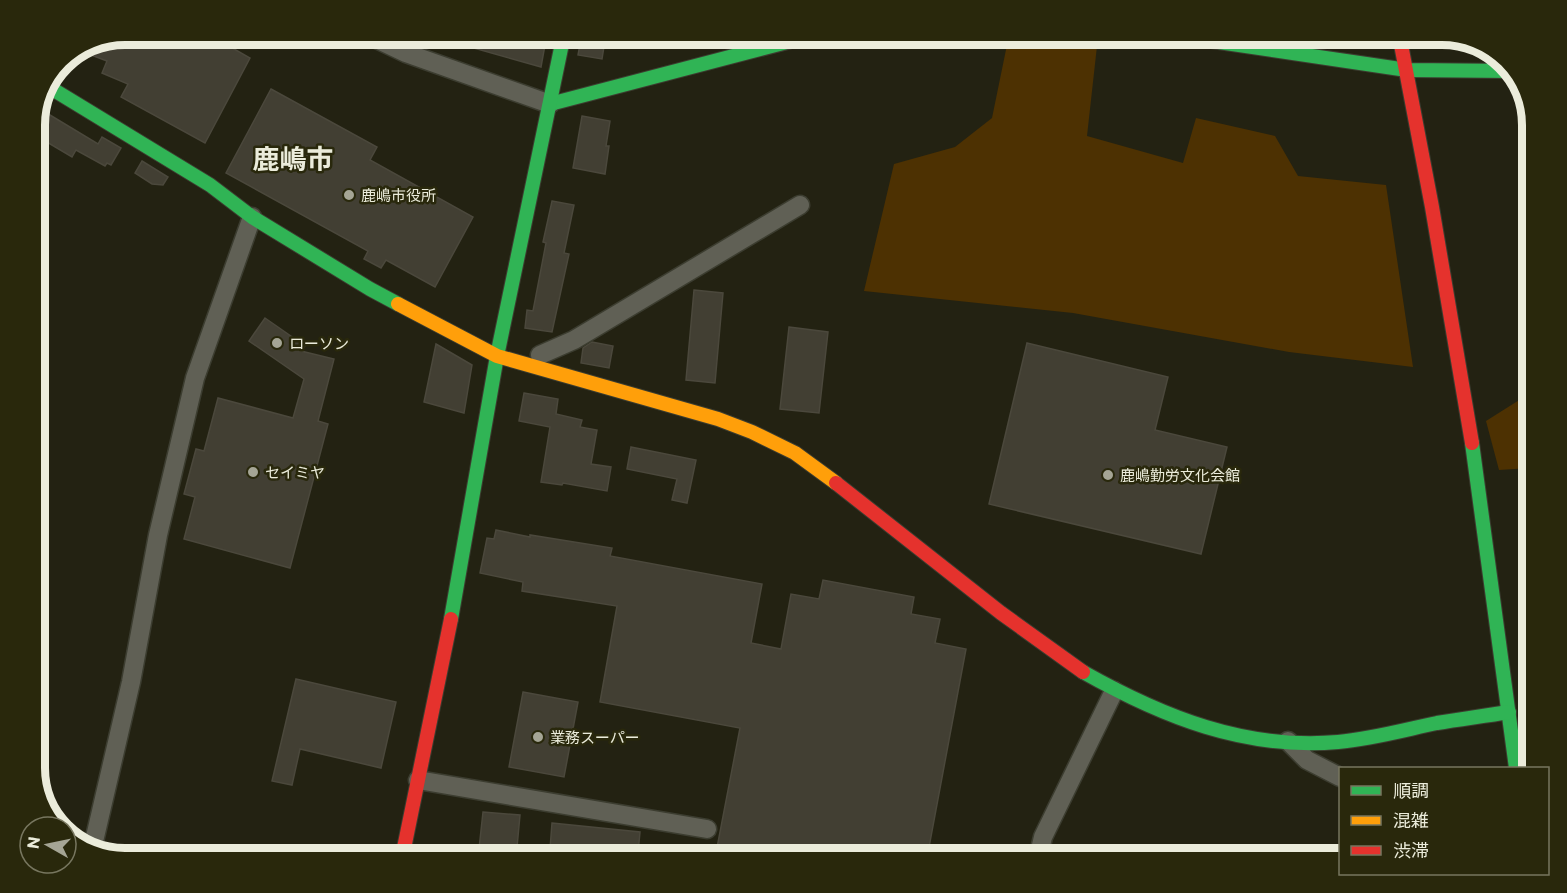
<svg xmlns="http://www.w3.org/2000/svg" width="1567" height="893" viewBox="0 0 1567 893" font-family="Commissioner,'Noto Sans JP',sans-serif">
<rect width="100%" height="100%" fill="#232212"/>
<!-- green -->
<g fill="#4d3102">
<path d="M 1009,35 L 1098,37 L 1087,136 L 1183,163 L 1196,118 L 1275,136 L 1298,176 L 1386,185 L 1413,367 L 1289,352 L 1073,313 L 864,291 L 894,164 L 955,147 L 992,118 Z"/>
<path d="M 1532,392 L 1532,468 L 1499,470 L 1486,421 Z"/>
</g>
<!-- building -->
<g fill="#423f33" stroke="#4b483c" stroke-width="1.5">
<path d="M 125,34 L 208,34 L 250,58 L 205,143 L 121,97 L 128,84 L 102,73 L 107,61 L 83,52 Z"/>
<path d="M 438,34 L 547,34 L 541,67 L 438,38 Z"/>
<path d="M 582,34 L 606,34 L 602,59 L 578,55 Z"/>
<path d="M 271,89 L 377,147 L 370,160 L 473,217 L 435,287 L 386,260 L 381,268 L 364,259 L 368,251 L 226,173 Z"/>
<path d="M 40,109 L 98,144 L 102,137 L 121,148 L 111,165 L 107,163 L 105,166 L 76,150 L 72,157 L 35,135 L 35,120 Z"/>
<path d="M 582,116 L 610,121 L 606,146 L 609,146 L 605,174 L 573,168 Z"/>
<path d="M 142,161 L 168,177 L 163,185 L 152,184 L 135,173 Z"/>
<path d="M 552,201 L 574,205 L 564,253 L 569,254 L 552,332 L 525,328 L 527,310 L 533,311 L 546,243 L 543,242 Z"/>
<path d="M 694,290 L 723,293 L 715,383 L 686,380 Z"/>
<path d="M 265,318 L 305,346 L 301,351 L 334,359 L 318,421 L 328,424 L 290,568 L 184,539 L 195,497 L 184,494 L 196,449 L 204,451 L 218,398 L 293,418 L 304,379 L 249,341 Z"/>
<path d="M 789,327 L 828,332 L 819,413 L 780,409 Z"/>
<path d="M 592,342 L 613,346 L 609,368 L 581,363 L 583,348 Z"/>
<path d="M 1027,343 L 1168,377 L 1155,430 L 1227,447 L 1201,554 L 989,504 Z"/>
<path d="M 436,344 L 472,365 L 464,413 L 424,402 Z"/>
<path d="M 524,393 L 558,399 L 556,414 L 582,420 L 580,427 L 597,430 L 591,464 L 611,467 L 607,491 L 563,483 L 562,485 L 541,482 L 550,427 L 519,421 Z"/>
<path d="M 631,447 L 696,460 L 687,503 L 672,500 L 677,479 L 627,469 Z"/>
<path d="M 496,530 L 530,537 L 530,535 L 612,548 L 610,556 L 762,584 L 751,643 L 781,649 L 791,594 L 819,599 L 823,580 L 914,597 L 911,614 L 940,619 L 935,643 L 966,649 L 927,858 L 715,858 L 740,728 L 600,702 L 617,606 L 522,591 L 523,582 L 480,573 L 487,538 L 494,539 Z"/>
<path d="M 296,679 L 396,702 L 381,768 L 300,749 L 292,785 L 272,781 Z"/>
<path d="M 523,692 L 578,702 L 564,777 L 509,767 Z"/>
<path d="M 483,812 L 520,815 L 516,858 L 478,858 Z"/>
<path d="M 552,823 L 640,832 L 638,853 L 630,852 L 629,858 L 577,858 L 578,852 L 550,849 Z"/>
</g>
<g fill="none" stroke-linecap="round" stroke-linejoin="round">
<defs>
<g id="street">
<path d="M 366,34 L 406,53 L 550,104"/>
<path d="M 540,355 L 574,340 L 800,205"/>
<path d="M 1288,741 L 1307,760 L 1340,777"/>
<path d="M 418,780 L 707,829"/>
<path d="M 92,850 L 131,682 L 158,535 L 195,378 L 252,217"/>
<path d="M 1038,858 L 1043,837 L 1114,691"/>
</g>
<g id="fast">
<path d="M 1164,34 L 1407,70 L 1512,71"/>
<path d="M 49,87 L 210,185 L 252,217 L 370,289 L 398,304"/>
<path d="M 550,104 L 818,34"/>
<path d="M 1472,443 L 1516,768"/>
<path d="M 451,619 L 497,356 L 564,34"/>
<path d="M 1083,672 C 1163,717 1245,750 1338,742 C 1372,739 1404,730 1437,723 C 1461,719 1485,716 1509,712"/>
</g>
<path id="slow" d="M 398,304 L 497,356 L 718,419 L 752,432 L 795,453 L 836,483"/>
<g id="jam">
<path d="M 1399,34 L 1432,207 L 1472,443"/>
<path d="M 836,483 L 1001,613 L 1083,672"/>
<path d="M 402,858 L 451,619"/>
</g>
</defs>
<!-- street casing -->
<use href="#street" stroke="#3c3d30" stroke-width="21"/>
<!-- fast casing -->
<use href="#fast" stroke="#3c3d30" stroke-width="16"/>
<!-- slow casing -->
<use href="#slow" stroke="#3c3d30" stroke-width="16"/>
<!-- jam casing -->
<use href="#jam" stroke="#3c3d30" stroke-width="16"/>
<!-- street -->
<use href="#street" stroke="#606055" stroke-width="18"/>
<!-- fast -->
<use href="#fast" stroke="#30b455" stroke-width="14"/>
<!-- slow -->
<use href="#slow" stroke="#ff9f0a" stroke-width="14"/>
<!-- jam -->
<use href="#jam" stroke="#e5322d" stroke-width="14"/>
</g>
<!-- markers -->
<g fill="#a5a595" stroke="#29280c" stroke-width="2">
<circle cx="349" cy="195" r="6"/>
<circle cx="277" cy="343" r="6"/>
<circle cx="253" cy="472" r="6"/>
<circle cx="1108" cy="475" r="6"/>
<circle cx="538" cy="737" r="6"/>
</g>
<g text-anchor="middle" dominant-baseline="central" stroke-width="5" stroke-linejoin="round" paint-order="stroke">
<!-- poi labels -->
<g font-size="15" fill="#ebecdb" stroke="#29280c" text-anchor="start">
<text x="361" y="195">鹿嶋市役所</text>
<text x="289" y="343">ローソン</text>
<text x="265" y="472">セイミヤ</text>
<text x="1120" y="475">鹿嶋勤労文化会館</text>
<text x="550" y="737">業務スーパー</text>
</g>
<!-- town labels -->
<g font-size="27" font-weight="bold" fill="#ebecdb" stroke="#29280c">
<text x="293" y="158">鹿嶋市</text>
</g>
</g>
<!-- crop -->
<path d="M0 0H1567V893H0ZM125 45H1442A80 80 0 0 1 1522 125V768A80 80 0 0 1 1442 848H125A80 80 0 0 1 45 768V125A80 80 0 0 1 125 45Z" fill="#29280c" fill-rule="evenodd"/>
<path fill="none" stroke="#ebecdb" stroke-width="8" d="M125 45H1442A80 80 0 0 1 1522 125V768A80 80 0 0 1 1442 848H125A80 80 0 0 1 45 768V125A80 80 0 0 1 125 45Z"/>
<!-- legend -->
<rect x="1339" y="767" width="210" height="108" fill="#29280c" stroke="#77765f" stroke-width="1.5"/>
<rect x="1351" y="786" width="30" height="9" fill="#30b455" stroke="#77765f" stroke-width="1.5"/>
<text x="1393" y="797" font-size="18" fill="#ebecdb">順調</text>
<rect x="1351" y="816" width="30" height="9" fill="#ff9f0a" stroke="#77765f" stroke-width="1.5"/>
<text x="1393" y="827" font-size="18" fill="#ebecdb">混雑</text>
<rect x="1351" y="846" width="30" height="9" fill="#e5322d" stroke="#77765f" stroke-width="1.5"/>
<text x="1393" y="857" font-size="18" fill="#ebecdb">渋滞</text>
<!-- north arrow -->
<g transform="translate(48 845) rotate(279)"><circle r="28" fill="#29280c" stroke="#77765f" stroke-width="1.5"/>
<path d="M0-4.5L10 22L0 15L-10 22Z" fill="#a5a595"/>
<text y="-9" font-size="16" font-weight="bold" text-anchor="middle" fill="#ebecdb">N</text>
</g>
</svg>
